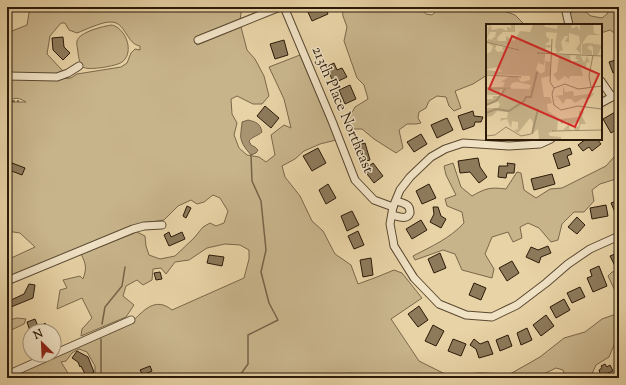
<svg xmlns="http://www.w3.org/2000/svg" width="626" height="385" viewBox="0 0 626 385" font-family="'Sorts Mill Goudy',serif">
<rect width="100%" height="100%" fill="#e8d3a6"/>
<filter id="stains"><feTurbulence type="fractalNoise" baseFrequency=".005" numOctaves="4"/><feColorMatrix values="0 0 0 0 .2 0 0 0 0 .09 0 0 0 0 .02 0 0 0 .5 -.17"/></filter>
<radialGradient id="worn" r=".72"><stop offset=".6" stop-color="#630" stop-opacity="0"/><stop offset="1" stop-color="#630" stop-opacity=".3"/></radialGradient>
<!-- green -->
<g fill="#c8b48b" stroke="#7a674a">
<path d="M 30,7 L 242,7 L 240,20 L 194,39 L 197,45 L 241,27 L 247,50 L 255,59 L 264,76 L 269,96 L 262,104 L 253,104 L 237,96 L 231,99 L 232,114 L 237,123 L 234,135 L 239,148 L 247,155 L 259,157 L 266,162 L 275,155 L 271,135 L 284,125 L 291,128 L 284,99 L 269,67 L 300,55 L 336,140 L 320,144 L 304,151 L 295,159 L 282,166 L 285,177 L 300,196 L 312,221 L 323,231 L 335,254 L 351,265 L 358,284 L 377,277 L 394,270 L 402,273 L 422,298 L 391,319 L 419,361 L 447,375 L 480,373 L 510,374 L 540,357 L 564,338 L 585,332 L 602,319 L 619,313 L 619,339 L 614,345 L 609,357 L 596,365 L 590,378 L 566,378 L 563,370 L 556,368 L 544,374 L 545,378 L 90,378 L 95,374 L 95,366 L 87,352 L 79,349 L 72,353 L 66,361 L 61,362 L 71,378 L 7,378 L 131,323 C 143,311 155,296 172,310 L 244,278 L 249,259 L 249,250 L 240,245 L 225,244 L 207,248 L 189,260 L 175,262 L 166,274 L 161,268 L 153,269 L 152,280 L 143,285 L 137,280 L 126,286 L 123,296 L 134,305 L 126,317 L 81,336 L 82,329 L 92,318 L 82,298 L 57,309 L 60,290 L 67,288 L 63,280 L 80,276 L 83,279 C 87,268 86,264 81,254 L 137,232 L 145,236 L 146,246 L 149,255 L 160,259 L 175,256 L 194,238 L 203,227 L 210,223 L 216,226 L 224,223 L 228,211 L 220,198 L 213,195 L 204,202 L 197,204 L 191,200 L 178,206 L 164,220 L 134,225 L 7,278 L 7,260 L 35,247 L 20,233 L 7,231 L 7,103 L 9,102 L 26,102 C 18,97 16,98 7,100 L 7,77 L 58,79 L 71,78 L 77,74 L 121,67 L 127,63 L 131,53 L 135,49 L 140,50 L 140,46 C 126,44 126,21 110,22 C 101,22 85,30 77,33 L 69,30 L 65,23 L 61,23 L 50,36 L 47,54 L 63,71 L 56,75 L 7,73 L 7,30 L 12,31 L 27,25 Z"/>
<path d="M 342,7 L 420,7 L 426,14 L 432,15 L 441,7 L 502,7 L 504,11 L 515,15 L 525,25 L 487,25 L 487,75 L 473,84 L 455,91 L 461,108 L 454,111 L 449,106 L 446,97 L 437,96 L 429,101 L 426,108 L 419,112 L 418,118 L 421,123 L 416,124 L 407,124 L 399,130 L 403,148 L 396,153 L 374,139 L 362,129 L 351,129 L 348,120 L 355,107 L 368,99 L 364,85 L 357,78 L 344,41 L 347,27 L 343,16 Z"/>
<path d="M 607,7 L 616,7 L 619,17 L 619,36 L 610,30 L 601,33 L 601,25 L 573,25 L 569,16 L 573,10 L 582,9 L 591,16 L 602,18 L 608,13 Z"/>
<path d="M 112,25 C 114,26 116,26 118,28 C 128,35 133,54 122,62 C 117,66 88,71 83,67 C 79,63 79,58 78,53 C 78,49 76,44 77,41 C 79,32 104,26 112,25 Z"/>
<path d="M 619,155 L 619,183 L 616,179 L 600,184 L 592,190 L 594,201 L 584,212 L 574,212 L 562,224 L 558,240 L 551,242 L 539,228 L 528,223 L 520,227 L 522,238 L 513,242 L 508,232 L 492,237 L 485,254 L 494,269 L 492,278 L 462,270 L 455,254 L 443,250 L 415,260 L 413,256 C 432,246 449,239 464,223 L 462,212 L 447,206 L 445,199 L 456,195 L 446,175 L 444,166 L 453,163 L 461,187 L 472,196 C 486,188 490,187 506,189 L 517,172 L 521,173 L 524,190 L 536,198 L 550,189 L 562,188 L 606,166 L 614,157 Z"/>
<path d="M 619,271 L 619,304 L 617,295 L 608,276 L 612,272 Z"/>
<path d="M 17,318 L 26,319 L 24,324 L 7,332 L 7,320 L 10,320 Z"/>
</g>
<!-- water -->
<path fill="#a89471" stroke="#766347" d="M 248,120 C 256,122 260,123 262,132 C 258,136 253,136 249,141 L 251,145 L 255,147 L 258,150 L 256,153 L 251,155 C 245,148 239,141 241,132 C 241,128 242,126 242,122 Z"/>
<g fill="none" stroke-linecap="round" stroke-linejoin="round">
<!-- stream -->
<g stroke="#766347" stroke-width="1.5">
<path d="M 102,324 L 105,307 L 122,286 L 125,267"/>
<path d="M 350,373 L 351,378"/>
<path d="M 101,378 L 101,339"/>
<path d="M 238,378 L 248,364 L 248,335 L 278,320 L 269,303 L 261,272 L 266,250 L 261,201 L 252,181 L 251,155"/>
</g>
</g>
<!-- building -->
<g fill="#8d7a5b" stroke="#2b1a09">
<path d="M 314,7 L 325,7 L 328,14 L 312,21 L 307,10 Z"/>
<path d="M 63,37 L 64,47 L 70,53 L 63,60 L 53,50 L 52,38 Z"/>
<path d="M 284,40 L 288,55 L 275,59 L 270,44 Z"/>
<path d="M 619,59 L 619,71 L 613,73 L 609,62 Z"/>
<path d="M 334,63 L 337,70 L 342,68 L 347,77 L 334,83 L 326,67 Z"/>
<path d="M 350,85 L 356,99 L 345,104 L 339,90 Z"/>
<path d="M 265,106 L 279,118 L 271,128 L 257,116 Z"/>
<path d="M 473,111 L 474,116 L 483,117 L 481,122 L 475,122 L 474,126 L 463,130 L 458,116 Z"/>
<path d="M 617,111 L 619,114 L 619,128 L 611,133 L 603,119 Z"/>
<path d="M 447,118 L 453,130 L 437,138 L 431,125 Z"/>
<path d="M 421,134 L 427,144 L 414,152 L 407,142 Z"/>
<path d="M 586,139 L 597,139 L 601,144 L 592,151 L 589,147 L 583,151 L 578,145 Z"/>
<path d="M 365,143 L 370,160 L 360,163 L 355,146 Z"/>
<path d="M 318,148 L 326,163 L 312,171 L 303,156 Z"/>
<path d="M 570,148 L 572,154 L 567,156 L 570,165 L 558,169 L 553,154 Z"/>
<path d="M 478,158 L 480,167 L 487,177 L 479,183 L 470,172 L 460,173 L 458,161 Z"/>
<path d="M 12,163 L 25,168 L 22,175 L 9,170 Z"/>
<path d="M 373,163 L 383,176 L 374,183 L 364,170 Z"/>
<path d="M 507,163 L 515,164 L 514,173 L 507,173 L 506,178 L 498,177 L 499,166 L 508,166 Z"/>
<path d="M 552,174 L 555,184 L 534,190 L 531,179 Z"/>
<path d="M 328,184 L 336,198 L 326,204 L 319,190 Z"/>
<path d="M 429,184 L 436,198 L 422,204 L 416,191 Z"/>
<path d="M 619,200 L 619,210 L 615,212 L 611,203 Z"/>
<path d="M 606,205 L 608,216 L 592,219 L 590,208 Z"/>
<path d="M 187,206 L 191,208 L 186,218 L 183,216 Z"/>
<path d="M 433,207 L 438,207 L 441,216 L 446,219 L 441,228 L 430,222 L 434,214 Z"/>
<path d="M 352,211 L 359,225 L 347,231 L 341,216 Z"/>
<path d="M 577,217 L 585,225 L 577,234 L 568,227 Z"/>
<path d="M 421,220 L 427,230 L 412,239 L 406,229 Z"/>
<path d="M 358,231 L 364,245 L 354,249 L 348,236 Z"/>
<path d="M 169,232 L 171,237 L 182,232 L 185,239 L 169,246 L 164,235 Z"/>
<path d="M 548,246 L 551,253 L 541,257 L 539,263 L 526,257 L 531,247 L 538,250 Z"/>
<path d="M 619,249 L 619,267 L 616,268 L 610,256 L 615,254 L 614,251 Z"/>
<path d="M 440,253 L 446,268 L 434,273 L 428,259 Z"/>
<path d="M 209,255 L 224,257 L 222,266 L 207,263 Z"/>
<path d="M 371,258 L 373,275 L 363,277 L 360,260 Z"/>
<path d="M 512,261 L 519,273 L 507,281 L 499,268 Z"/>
<path d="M 599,266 L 607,286 L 593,292 L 587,278 L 592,276 L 590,270 Z"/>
<path d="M 160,272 L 162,279 L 156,280 L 154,273 Z"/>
<path d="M 474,283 L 486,288 L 481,300 L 469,295 Z"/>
<path d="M 29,284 L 35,285 L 33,298 L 11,307 L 9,301 L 24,294 Z"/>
<path d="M 580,287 L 585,297 L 572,303 L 567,293 Z"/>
<path d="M 564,299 L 570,310 L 556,318 L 550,307 Z"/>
<path d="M 419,306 L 428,320 L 418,327 L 408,314 Z"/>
<path d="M 546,315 L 554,326 L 541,336 L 533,325 Z"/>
<path d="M 35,319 L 40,331 L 30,331 L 27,322 Z"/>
<path d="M 45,323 L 47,326 L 48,325 L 51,330 L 50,331 L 43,331 L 40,327 Z"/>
<path d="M 433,325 L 444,331 L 436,346 L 425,341 Z"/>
<path d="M 527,328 L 532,340 L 521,345 L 517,333 Z"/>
<path d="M 508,335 L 512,346 L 500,351 L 496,340 Z"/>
<path d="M 453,339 L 466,344 L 461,356 L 448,351 Z"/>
<path d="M 474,339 L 480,344 L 488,341 L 493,354 L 479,358 L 476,349 L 470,345 Z"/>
<path d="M 77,351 L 88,357 L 94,372 L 86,376 L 81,366 L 80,367 L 78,362 L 72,358 Z"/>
<path d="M 605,364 L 607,367 L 610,365 L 613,371 L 601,376 L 599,370 L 602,368 L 601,366 Z"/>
<path d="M 150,366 L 152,371 L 143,375 L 140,370 Z"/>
</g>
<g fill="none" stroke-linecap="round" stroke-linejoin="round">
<defs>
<g id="minor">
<path d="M 284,7 L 332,121 L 355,180 L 374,200 L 393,207 L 390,224 L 393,240 L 394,246 L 414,278 L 439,304 L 466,315 L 492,317 L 517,305 L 546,283 L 568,264 L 590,249 L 619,236"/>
<path d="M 565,7 L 569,25"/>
<path d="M 198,40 L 280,7"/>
<path d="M 7,76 L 57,77 L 68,73 L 79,66"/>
<path d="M 601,81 L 612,97"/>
<path d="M 601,103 L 619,93"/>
<path d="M 393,207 L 400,190 L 410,177 L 431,157 L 445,149 L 463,143 L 509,146 L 540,144 L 551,139"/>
<path d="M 392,215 C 397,216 407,221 410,213 C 410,210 410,208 408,206 C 405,203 399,202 396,201"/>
<path d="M 7,281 L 133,229 L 144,226 L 162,225"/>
<path d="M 54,354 L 131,320"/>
<path d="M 7,375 L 52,355"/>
</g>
</defs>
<!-- minor casing -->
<use href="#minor" stroke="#5a4830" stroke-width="9"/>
<!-- path -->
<path stroke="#2b1a09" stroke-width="1" stroke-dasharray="3 2" stroke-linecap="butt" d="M 7,102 L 13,101 L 19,101"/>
<!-- minor -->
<use href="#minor" stroke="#f0e2c5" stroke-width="7"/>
</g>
<g text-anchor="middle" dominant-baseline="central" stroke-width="3" stroke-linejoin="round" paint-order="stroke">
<!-- street labels -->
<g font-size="15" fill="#2b1a09" stroke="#f0e2c5">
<text transform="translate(342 110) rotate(67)">213th Place Northeast</text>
</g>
</g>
<!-- overview -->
<g transform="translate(486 24)">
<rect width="116" height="116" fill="#e8d3a6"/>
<path d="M 1,0 L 5,2 L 6,6 L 15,4 L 21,7 L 21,3 L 25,4 L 25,0 L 29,0 L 29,8 L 17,8 L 11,14 L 12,17 L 20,17 L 20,12 L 28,17 L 34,7 L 44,8 L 47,1 L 58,0 L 59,3 L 71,5 L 72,0 L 87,0 L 85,1 L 86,5 L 91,2 L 94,7 L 94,0 L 107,0 L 108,9 L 114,11 L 102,11 L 95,21 L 95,30 L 90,25 L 94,19 L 93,12 L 83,9 L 83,19 L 79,17 L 82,12 L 79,12 L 75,18 L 77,26 L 71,29 L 69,22 L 71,9 L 60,8 L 60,12 L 64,16 L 59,21 L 65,21 L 64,24 L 60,23 L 58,41 L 52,39 L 50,45 L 55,50 L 59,47 L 59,37 L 64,38 L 64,52 L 55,54 L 58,73 L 64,73 L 66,79 L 61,80 L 62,87 L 74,95 L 93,93 L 93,87 L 98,88 L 96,92 L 100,100 L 95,100 L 93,106 L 88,106 L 88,104 L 93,102 L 93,97 L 83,102 L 83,105 L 87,106 L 77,106 L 82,101 L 81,97 L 76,100 L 72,96 L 71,106 L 62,109 L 64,112 L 75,113 L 75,115 L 53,116 L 52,105 L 46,110 L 47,98 L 44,94 L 32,109 L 28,106 L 32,105 L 32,98 L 26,97 L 25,104 L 21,95 L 14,97 L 15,94 L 21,94 L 22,88 L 11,87 L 6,92 L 0,93 L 0,84 L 12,84 L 14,80 L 11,77 L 0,82 L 0,75 L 7,75 L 7,72 L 13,72 L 17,68 L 15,65 L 13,71 L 1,71 L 0,64 L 43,65 L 45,61 L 31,58 L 26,59 L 24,63 L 17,63 L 19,58 L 15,58 L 22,53 L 32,53 L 35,58 L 44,56 L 44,52 L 1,50 L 1,46 L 16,48 L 12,43 L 1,45 L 1,29 L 5,28 L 7,22 L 1,19 L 11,20 L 9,25 L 12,28 L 21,26 L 16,26 L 17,23 L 25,23 L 1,18 L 2,15 L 11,17 L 5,15 L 9,13 L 10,8 L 4,8 L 1,14 L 2,3 L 5,5 ZM 102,19 L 116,21 L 112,31 L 107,31 L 107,23 L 104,21 L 101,24 L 106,27 L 106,31 L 96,30 L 96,20 ZM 73,31 L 84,31 L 85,40 L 88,37 L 93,37 L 89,34 L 91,31 L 95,32 L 98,39 L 101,32 L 104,39 L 101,38 L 100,43 L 95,43 L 97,52 L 84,52 L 83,55 L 79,52 L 72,57 L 67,50 L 71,48 ZM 77,62 L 79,68 L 87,67 L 88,72 L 109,69 L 102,76 L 97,74 L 89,79 L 85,75 L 80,75 L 77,80 L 72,73 L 68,72 L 77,71 Z" fill="#c8b48b"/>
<path fill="none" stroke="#a89471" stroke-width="2" d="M 0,81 L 10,77 L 19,65M 0,89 L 10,85 L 23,87 L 38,77 L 40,73 L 45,73 L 51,48M 46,110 L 52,85"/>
<path fill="none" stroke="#9c8967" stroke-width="1" d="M 66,15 L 64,58 L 68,64 L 66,70 L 68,81 L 75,86 L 92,82 L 116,85M 0,18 L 33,26M 0,25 L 0,0M 51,29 L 116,32M 0,51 L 35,53M 105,63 L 103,52 L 107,31M 0,64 L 25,64M 68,64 L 79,60 L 92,65 L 116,62M 66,107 L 116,106M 0,112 L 9,111 L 20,103 L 35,112 L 45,110"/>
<path fill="#d62828" fill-opacity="0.15" stroke="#d62828" stroke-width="2" d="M 26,12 L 113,50 L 89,103 L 3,65 Z"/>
<rect width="116" height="116" fill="none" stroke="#2b1a09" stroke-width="2"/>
</g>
<!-- margin -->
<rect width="626" height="385" fill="none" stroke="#e8d3a6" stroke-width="24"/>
<rect x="8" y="8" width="610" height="369" fill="none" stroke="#2b1a09" stroke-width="2"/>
<rect x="12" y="12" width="602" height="361" fill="none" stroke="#2b1a09"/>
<!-- north arrow -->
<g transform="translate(42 343) rotate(336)"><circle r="19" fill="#f0e2c5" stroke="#a1927a"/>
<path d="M0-3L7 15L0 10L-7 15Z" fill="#8f2418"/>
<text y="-6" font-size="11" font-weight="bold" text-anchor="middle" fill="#2b1a09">N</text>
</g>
<rect width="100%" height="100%" filter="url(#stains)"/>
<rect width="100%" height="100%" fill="url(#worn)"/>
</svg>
